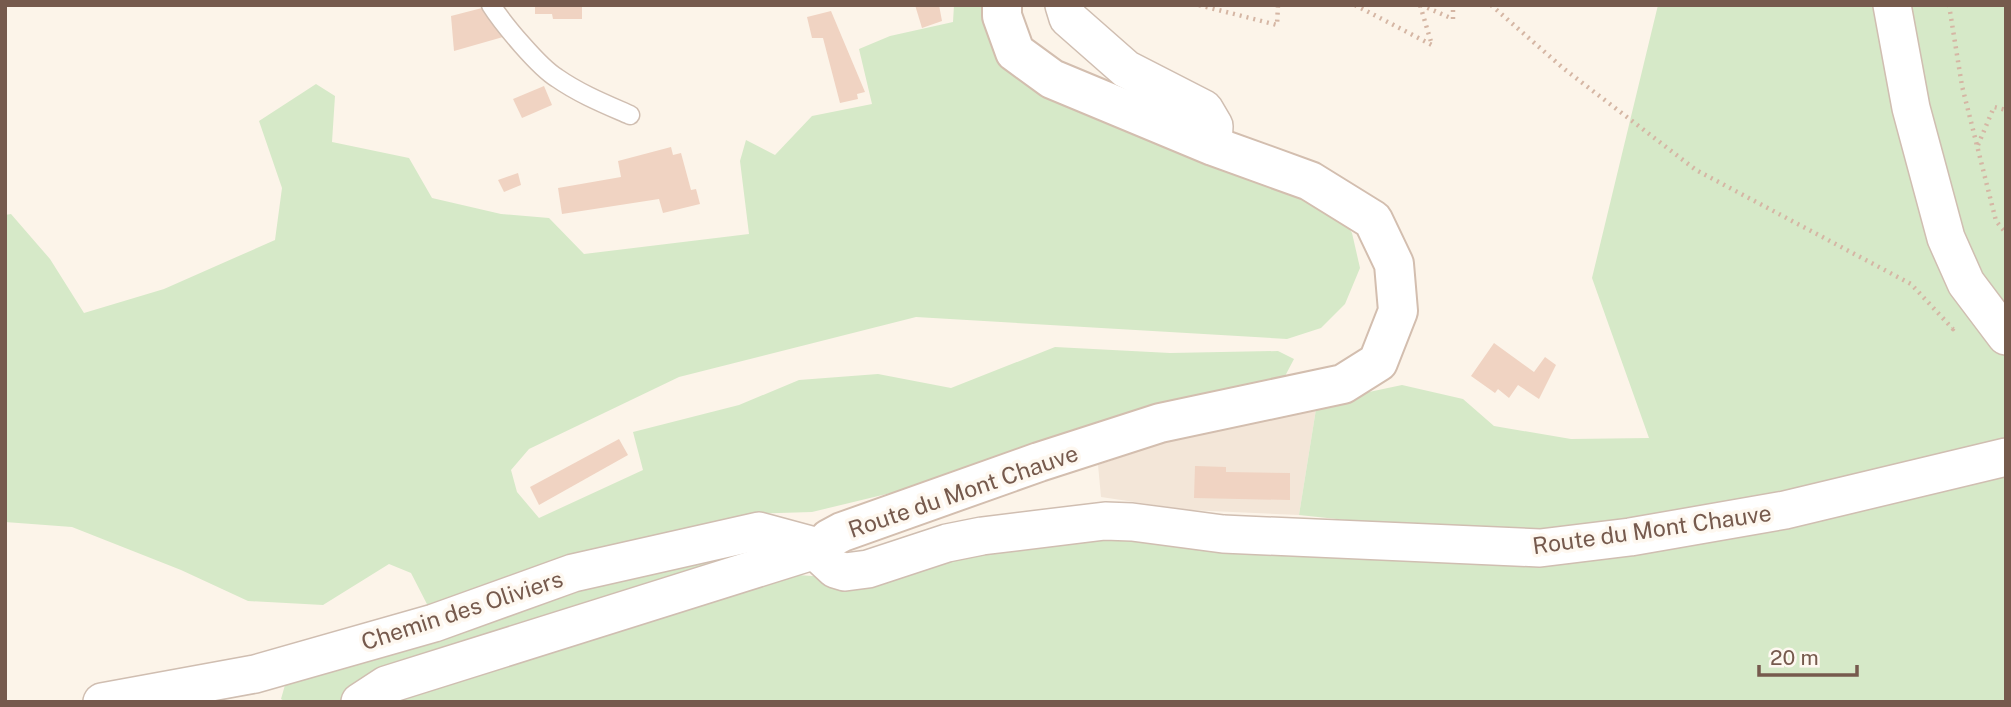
<svg xmlns="http://www.w3.org/2000/svg" width="2011" height="707" viewBox="0 0 2011 707" font-family="'Public Sans',sans-serif">
<rect width="100%" height="100%" fill="#fcf4e9"/>
<!-- residential -->
<path fill="#f3e6d8" d="M 1317,403 L 1299,515 L 1188,510 L 1101,497 L 1098,465 L 1162,443 Z"/>
<!-- green -->
<g fill="#d6e9c8">
<path d="M 954,5 L 984,5 L 997,52 L 1335,208 L 1352,233 L 1360,268 L 1345,304 L 1321,328 L 1287,339 L 916,317 L 679,377 L 529,449 L 511,470 L 517,492 L 539,518 L 643,470 L 633,432 L 739,405 L 799,380 L 878,374 L 951,388 L 1055,347 L 1170,353 L 1278,351 L 1294,359 L 1284,378 L 928,484 L 812,512 L 747,514 L 555,564 L 430,610 L 411,573 L 389,564 L 323,605 L 248,601 L 181,570 L 72,527 L 5,522 L 5,215 L 11,214 L 50,259 L 84,313 L 164,289 L 275,240 L 282,188 L 259,121 L 316,84 L 335,96 L 332,142 L 409,158 L 432,198 L 501,214 L 549,218 L 584,254 L 749,234 L 740,161 L 746,140 L 775,155 L 812,116 L 872,104 L 859,49 L 890,36 L 953,22 Z"/>
<path d="M 1658,5 L 2006,5 L 2006,702 L 384,702 L 383,674 L 337,702 L 286,702 L 281,699 L 287,678 L 598,577 L 764,540 L 798,575 L 841,578 L 1092,530 L 1242,547 L 1615,526 L 1450,531 L 1299,515 L 1317,403 L 1402,385 L 1463,399 L 1494,426 L 1571,439 L 1649,438 L 1592,278 Z"/>
</g>
<!-- building -->
<g fill="#f0d3c2">
<path d="M 535,5 L 582,5 L 582,19 L 553,19 L 552,14 L 535,14 Z"/>
<path d="M 915,5 L 939,5 L 942,21 L 922,28 Z"/>
<path d="M 482,8 L 503,37 L 454,51 L 451,16 Z"/>
<path d="M 831,11 L 865,92 L 857,94 L 858,99 L 840,103 L 823,38 L 812,38 L 807,17 Z"/>
<path d="M 544,86 L 552,105 L 522,118 L 513,99 Z"/>
<path d="M 671,147 L 673,155 L 681,153 L 691,190 L 696,189 L 700,204 L 663,213 L 659,199 L 562,214 L 558,188 L 621,177 L 618,161 Z"/>
<path d="M 518,173 L 521,185 L 504,192 L 498,180 Z"/>
<path d="M 1494,343 L 1534,372 L 1545,357 L 1556,365 L 1539,399 L 1518,385 L 1509,398 L 1498,389 L 1495,393 L 1471,376 Z"/>
<path d="M 619,439 L 628,455 L 539,505 L 530,487 Z"/>
<path d="M 1195,466 L 1226,467 L 1226,472 L 1290,473 L 1290,500 L 1194,498 Z"/>
</g>
<g fill="none" stroke-linecap="round" stroke-linejoin="round">
<defs>
<path id="lane" d="M 491,5 C 503,24 539,67 557,78 C 580,94 605,104 630,115"/>
<g id="street">
<path d="M 1064,5 L 1068,18 L 1126,69 L 1204,109 L 1214,126 L 1213,146"/>
<path d="M 1892,5 L 1911,108 L 1946,238 L 1966,283 L 2006,336"/>
<path d="M 822,548 L 822,557 L 835,569 L 845,572 L 868,569 L 947,543 L 982,536 L 1105,521 L 1132,522 L 1223,534 L 1540,548 L 1630,537 L 1785,510 L 2006,457"/>
<path d="M 102,702 L 255,674 L 434,623 L 573,573 L 759,531 L 822,548"/>
<path d="M 360,702 L 386,685 L 822,548"/>
</g>
<path id="secondary" d="M 822,548 L 829,539 L 842,532 L 1039,462 L 1160,423 L 1343,384 L 1378,362 L 1398,311 L 1394,264 L 1373,220 L 1310,181 L 1213,146 L 1052,79 L 1015,52 L 1002,16 L 1002,5"/>
</defs>
<!-- lane casing -->
<use href="#lane" stroke="#d0beb1" stroke-width="21"/>
<!-- street casing -->
<use href="#street" stroke="#d0beb1" stroke-width="40"/>
<!-- secondary casing -->
<use href="#secondary" stroke="#d3beaf" stroke-width="42"/>
<!-- path -->
<g stroke="#d5b6a4" stroke-width="4.5" stroke-dasharray="2 5" stroke-linecap="butt">
<path d="M 1199,5 L 1277,25 L 1278,5"/>
<path d="M 1355,5 L 1432,45 L 1420,5"/>
<path d="M 1421,5 L 1453,19 L 1453,5"/>
<path d="M 1491,5 L 1563,68 L 1696,170 L 1911,284 L 1953,329 L 1954,327"/>
<path d="M 1949,5 L 1962,86 L 1996,221 L 2006,233"/>
<path d="M 1978,145 L 1994,107 L 2006,110"/>
</g>
<!-- lane -->
<use href="#lane" stroke="#fff" stroke-width="18"/>
<!-- street -->
<use href="#street" stroke="#fff" stroke-width="37"/>
<!-- secondary -->
<use href="#secondary" stroke="#fff" stroke-width="38"/>
</g>
<g text-anchor="middle" dominant-baseline="central" stroke-width="7" stroke-linejoin="round" paint-order="stroke">
<!-- street labels -->
<g font-size="23" fill="#765a4d" stroke="#fef8f0">
<text transform="translate(963 491) rotate(-19)">Route du Mont Chauve</text>
<text transform="translate(1652 529) rotate(-8)">Route du Mont Chauve</text>
<text transform="translate(462 610) rotate(-18)">Chemin des Oliviers</text>
</g>
</g>
<!-- border -->
<rect width="2011" height="707" fill="none" stroke="#765a4d" stroke-width="14"/>
<!-- scale -->
<path d="M1759 665v10h98v-10" fill="none" stroke="#765a4d" stroke-width="3.5"/>
<text x="1770" y="665" font-size="21" fill="#765a4d" stroke="#fef8f0" stroke-width="5" paint-order="stroke">20 m</text>
</svg>
